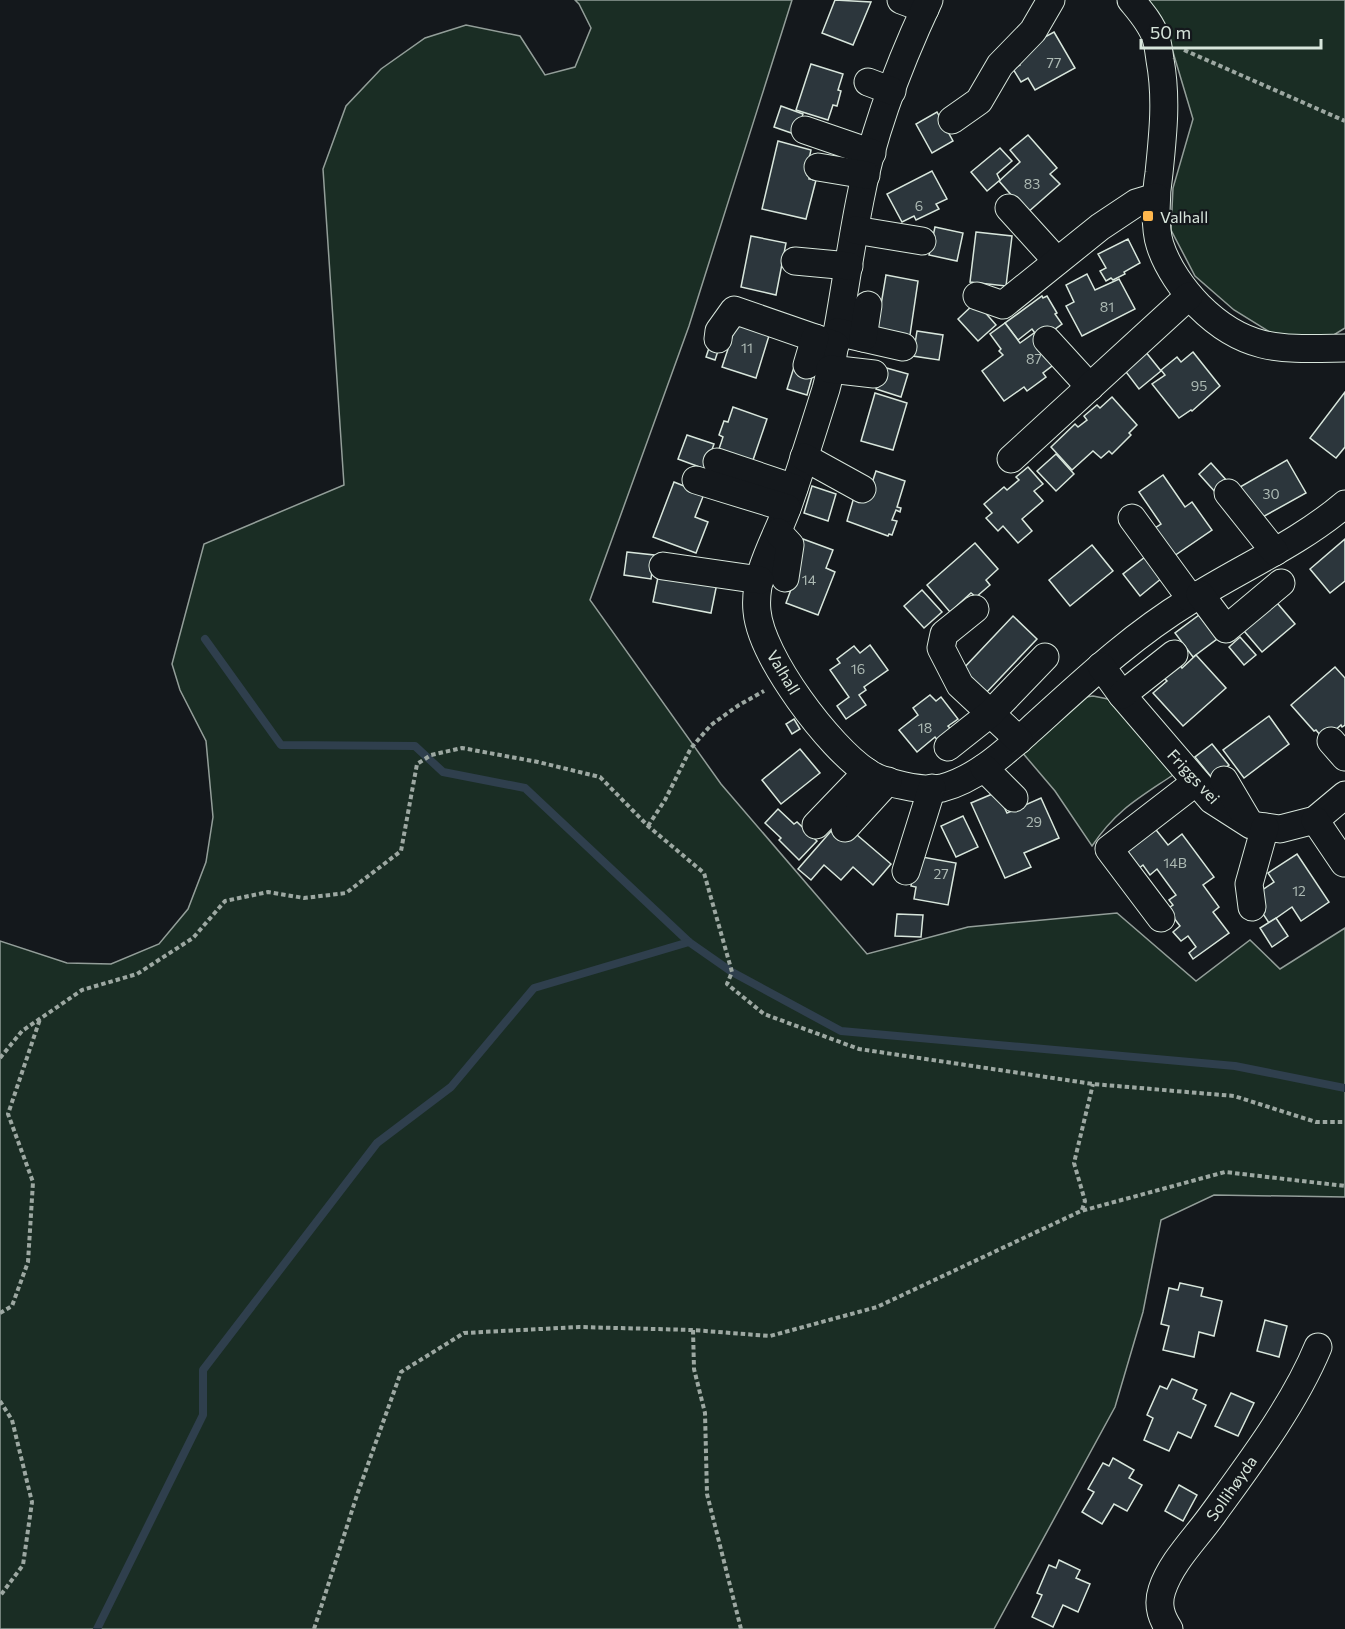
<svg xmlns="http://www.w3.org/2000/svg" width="1345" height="1629" viewBox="0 0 1345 1629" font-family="Commissioner,sans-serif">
<rect width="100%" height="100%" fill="#14181c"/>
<!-- green -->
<g fill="#1a2d24" stroke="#939e99" stroke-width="1.5">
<path d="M 575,0 L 792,0 L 689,326 L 590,600 L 721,784 L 867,954 L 968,927 L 1117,913 L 1196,981 L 1250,940 L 1280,969 L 1345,928 L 1345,1197 L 1214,1195 L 1161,1220 L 1143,1312 L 1115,1407 L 994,1629 L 0,1629 L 0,941 L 67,963 L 111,964 L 159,944 L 188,909 L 206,862 L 213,817 L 206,741 L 180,690 L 172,664 L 204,544 L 344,485 L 323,169 L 346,106 L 381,69 L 425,38 L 466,25 L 520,36 L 545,75 L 575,67 L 591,28 L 579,4 Z"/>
<path d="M 1137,0 L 1345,0 L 1345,328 L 1324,341 L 1273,334 L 1234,310 L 1195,276 L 1171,230 L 1173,188 L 1193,119 L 1167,32 Z"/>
<path d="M 1093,696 L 1108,699 L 1173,775 C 1139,798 1116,810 1092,846 L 1055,791 L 1021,751 L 1079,698 Z"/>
</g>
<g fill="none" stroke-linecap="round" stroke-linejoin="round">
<!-- stream -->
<g stroke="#2f3f4d" stroke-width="8">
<path d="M 205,639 L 281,745 L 415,746 L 443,772 L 525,788 L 689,942 L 732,972 L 841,1031 L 1235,1066 L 1345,1088"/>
<path d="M 97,1629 L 203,1415 L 203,1370 L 377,1143 L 451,1087 L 534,988 L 689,942"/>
</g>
</g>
<!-- building -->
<g fill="#2c363c" stroke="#d8e6dc" stroke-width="1.5">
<path d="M 835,0 L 871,2 L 853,45 L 822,33 Z"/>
<path d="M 1054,32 L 1075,68 L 1035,90 L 1028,78 L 1021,82 L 1013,69 L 1020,65 L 1014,54 Z"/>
<path d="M 811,64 L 843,74 L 838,90 L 841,91 L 837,106 L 833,105 L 828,120 L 796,110 Z"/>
<path d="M 781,106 L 803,114 L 797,135 L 774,127 Z"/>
<path d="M 937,112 L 953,141 L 932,153 L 916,124 Z"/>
<path d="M 1028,135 L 1057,168 L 1050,174 L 1060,184 L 1027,213 L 999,181 L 1020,162 L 1010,150 Z"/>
<path d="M 778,141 L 811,150 L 808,164 L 813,165 L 809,179 L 816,180 L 806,219 L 762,209 Z"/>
<path d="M 1000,148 L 1012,161 L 997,174 L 1000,180 L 987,191 L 971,172 Z"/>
<path d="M 932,171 L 947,199 L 936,204 L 939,209 L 916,220 L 914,216 L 902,222 L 887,194 Z"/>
<path d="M 935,227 L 963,233 L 957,261 L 929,255 Z"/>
<path d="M 976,232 L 1012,236 L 1006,286 L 970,282 Z"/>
<path d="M 751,236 L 786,243 L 776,295 L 741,287 Z"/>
<path d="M 1128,239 L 1140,263 L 1124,272 L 1125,274 L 1113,280 L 1111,278 L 1106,281 L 1100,271 L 1106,268 L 1098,254 Z"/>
<path d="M 1087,274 L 1095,290 L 1119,279 L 1135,309 L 1082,336 L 1066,306 L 1074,302 L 1066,285 Z"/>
<path d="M 886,275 L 918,281 L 910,335 L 877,329 Z"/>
<path d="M 1042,296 L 1043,298 L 1047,296 L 1057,313 L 1055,314 L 1062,324 L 1040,340 L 1032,329 L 1018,340 L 1005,323 Z"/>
<path d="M 976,302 L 996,325 L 978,341 L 958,319 Z"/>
<path d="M 739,316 L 772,326 L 756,378 L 722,367 Z"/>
<path d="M 1005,323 L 1020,343 L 1034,333 L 1056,363 L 1043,373 L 1046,377 L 1027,391 L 1024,387 L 1004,401 L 982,371 L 1003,355 L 999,351 L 1001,349 L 990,334 Z"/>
<path d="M 917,331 L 943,335 L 939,360 L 913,356 Z"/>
<path d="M 710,345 L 719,348 L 715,360 L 706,357 Z"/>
<path d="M 1145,351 L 1161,371 L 1139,389 L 1123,368 Z"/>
<path d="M 1193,352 L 1220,386 L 1192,411 L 1191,410 L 1179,418 L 1152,384 L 1165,375 L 1161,370 L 1177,357 L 1181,362 Z"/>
<path d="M 795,364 L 814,370 L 807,395 L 787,389 Z"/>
<path d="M 883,367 L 908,374 L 901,397 L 876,389 Z"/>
<path d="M 1345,392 L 1345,447 L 1336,458 L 1310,438 Z"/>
<path d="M 875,393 L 907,403 L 893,450 L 861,441 Z"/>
<path d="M 1112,397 L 1137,425 L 1129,433 L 1131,435 L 1112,454 L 1109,451 L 1101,458 L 1093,451 L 1072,470 L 1051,447 L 1075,424 L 1078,427 L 1087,420 L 1084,416 L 1097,405 L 1100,408 Z"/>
<path d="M 733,407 L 767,419 L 752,463 L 718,452 L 723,437 L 719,435 L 724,421 L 728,422 Z"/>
<path d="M 687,435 L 714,444 L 705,469 L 678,459 Z"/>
<path d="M 1056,454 L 1074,474 L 1056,491 L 1037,471 Z"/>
<path d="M 1287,460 L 1306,493 L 1259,519 L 1240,487 Z"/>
<path d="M 1211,463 L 1228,482 L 1216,493 L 1199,474 Z"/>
<path d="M 1028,467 L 1043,484 L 1034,491 L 1043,501 L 1022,519 L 1032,531 L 1018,543 L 1003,526 L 998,531 L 986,518 L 992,513 L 984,504 L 1004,487 L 1007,490 L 1019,480 L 1016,477 Z"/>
<path d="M 876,471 L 905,481 L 897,507 L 901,508 L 900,512 L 896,510 L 892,520 L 897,521 L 892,535 L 889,534 L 888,536 L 847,521 L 854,497 L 866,501 Z"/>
<path d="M 1163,475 L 1185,507 L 1192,502 L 1212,530 L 1174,556 L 1155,528 L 1161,524 L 1139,492 Z"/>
<path d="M 674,482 L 704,494 L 695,517 L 708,522 L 696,553 L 653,537 Z"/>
<path d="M 812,486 L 836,494 L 828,521 L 804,513 Z"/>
<path d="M 803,539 L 833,550 L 826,568 L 835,572 L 818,615 L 786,603 L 796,576 L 795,560 Z"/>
<path d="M 1345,539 L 1345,581 L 1330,593 L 1310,569 Z"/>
<path d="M 975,543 L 998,569 L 986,580 L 990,585 L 976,597 L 971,593 L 950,612 L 927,585 Z"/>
<path d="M 1092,545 L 1113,571 L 1070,606 L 1049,580 Z"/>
<path d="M 627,552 L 654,555 L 651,579 L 624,575 Z"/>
<path d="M 1145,557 L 1162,578 L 1140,596 L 1123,574 Z"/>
<path d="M 659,572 L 717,583 L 711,613 L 653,602 Z"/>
<path d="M 922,590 L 942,612 L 924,628 L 904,606 Z"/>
<path d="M 1272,597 L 1295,624 L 1262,652 L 1239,625 Z"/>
<path d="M 1199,615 L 1217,639 L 1193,657 L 1175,633 Z"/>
<path d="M 1013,616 L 1037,639 L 985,694 L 961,671 Z"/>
<path d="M 1240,637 L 1256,655 L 1244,665 L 1229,647 Z"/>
<path d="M 870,645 L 888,670 L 864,687 L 866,690 L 859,695 L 866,705 L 846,719 L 837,706 L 849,697 L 830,670 L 840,663 L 837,659 L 854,646 L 860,653 Z"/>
<path d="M 1196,655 L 1226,688 L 1183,726 L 1153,693 L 1167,681 L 1162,676 L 1178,662 L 1182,668 Z"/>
<path d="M 1335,667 L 1345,678 L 1345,725 L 1342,727 L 1341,725 L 1324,740 L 1316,730 L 1314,731 L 1291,705 Z"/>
<path d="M 930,695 L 936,701 L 941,697 L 958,719 L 948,726 L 952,730 L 938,741 L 935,737 L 917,752 L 899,730 L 918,715 L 913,708 Z"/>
<path d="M 1269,716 L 1289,744 L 1244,778 L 1223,750 Z"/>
<path d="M 794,719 L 800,729 L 792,734 L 786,724 Z"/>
<path d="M 1212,744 L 1229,765 L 1212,778 L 1195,757 Z"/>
<path d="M 800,749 L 820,773 L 781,804 L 762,780 Z"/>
<path d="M 997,792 L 1007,813 L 1041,798 L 1059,838 L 1024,853 L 1031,867 L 1005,878 L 971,803 Z"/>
<path d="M 778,809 L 794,824 L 797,822 L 817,841 L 799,860 L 779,840 L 781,838 L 765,823 Z"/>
<path d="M 963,816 L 978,847 L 956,857 L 941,826 Z"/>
<path d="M 1153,826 L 1168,845 L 1182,834 L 1214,877 L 1203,885 L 1219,907 L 1213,912 L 1229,933 L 1193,959 L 1189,953 L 1196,947 L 1188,936 L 1181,941 L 1173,932 L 1180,926 L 1167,909 L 1173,905 L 1169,900 L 1176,895 L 1157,869 L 1150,875 L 1143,865 L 1138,869 L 1123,848 Z"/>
<path d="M 850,829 L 891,864 L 873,885 L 853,867 L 841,880 L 824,865 L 811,880 L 798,869 L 832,830 L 841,839 Z"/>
<path d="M 1297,854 L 1329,902 L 1301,921 L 1292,907 L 1269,923 L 1252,897 L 1274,882 L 1268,873 Z"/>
<path d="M 922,857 L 956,863 L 948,905 L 914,899 L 916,887 L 911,886 L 914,868 Z"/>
<path d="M 897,914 L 923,915 L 921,937 L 895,936 Z"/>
<path d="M 1276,918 L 1288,936 L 1272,947 L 1260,928 Z"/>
<path d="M 1180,1283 L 1203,1288 L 1201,1296 L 1222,1301 L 1214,1336 L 1199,1332 L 1194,1357 L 1163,1350 L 1169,1326 L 1161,1324 L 1169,1288 L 1178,1290 Z"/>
<path d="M 1265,1320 L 1287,1326 L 1279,1357 L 1257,1351 Z"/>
<path d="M 1172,1379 L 1197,1390 L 1193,1399 L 1206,1405 L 1191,1438 L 1178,1432 L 1169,1451 L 1144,1440 L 1153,1418 L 1147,1415 L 1160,1386 L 1167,1389 Z"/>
<path d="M 1231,1393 L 1254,1403 L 1238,1436 L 1215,1426 Z"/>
<path d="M 1113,1458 L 1134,1470 L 1129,1478 L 1142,1485 L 1127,1511 L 1114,1504 L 1102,1524 L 1082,1512 L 1094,1492 L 1088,1489 L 1103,1463 L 1109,1466 Z"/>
<path d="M 1179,1485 L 1197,1495 L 1183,1521 L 1165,1511 Z"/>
<path d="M 1059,1560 L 1080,1570 L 1076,1578 L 1090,1584 L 1078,1612 L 1063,1605 L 1053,1627 L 1032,1617 L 1042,1595 L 1037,1593 L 1049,1565 L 1056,1568 Z"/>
</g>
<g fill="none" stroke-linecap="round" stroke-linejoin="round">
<defs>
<g id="minor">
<path d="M 901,0 L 925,9"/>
<path d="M 929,0 C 900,62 872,134 860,200 C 851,245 845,289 837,333 C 833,352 831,371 826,389 C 814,427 802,466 789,503 C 777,538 753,573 757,611 C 761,657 829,747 867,772 C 882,783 924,792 942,788 C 976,779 1004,753 1030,730 C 1081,684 1130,637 1189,601 C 1241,568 1298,544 1345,504"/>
<path d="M 1131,0 C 1140,11 1151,23 1156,38 C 1158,44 1159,53 1160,60 C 1167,98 1163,134 1159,173 C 1156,192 1154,227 1160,245 C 1167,267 1183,290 1199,306 C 1246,353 1283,349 1345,348"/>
<path d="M 868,82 L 892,91"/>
<path d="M 952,120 L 979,101 L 1000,65 L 1033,31 L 1051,0"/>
<path d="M 805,130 L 872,153"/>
<path d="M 818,167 L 866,175"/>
<path d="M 1009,208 L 1057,261"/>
<path d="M 855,230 L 922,241"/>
<path d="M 795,261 L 849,266"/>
<path d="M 977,296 L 1003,305 L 1100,227 L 1136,203 L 1156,197"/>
<path d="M 837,332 L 903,347"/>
<path d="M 863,338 L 868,305"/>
<path d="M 718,339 L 719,331 L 734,310 L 835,345"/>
<path d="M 1047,340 L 1090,387"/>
<path d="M 807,365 L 815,338"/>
<path d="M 830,369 L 874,374"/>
<path d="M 804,457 L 862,489"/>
<path d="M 1011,459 L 1189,296"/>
<path d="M 717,462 L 794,488"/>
<path d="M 696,480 L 787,508"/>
<path d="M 1228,493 L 1275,552"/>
<path d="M 1132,518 L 1191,599"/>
<path d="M 778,532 L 790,545 L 785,578"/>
<path d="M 663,566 L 760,580"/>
<path d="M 1200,594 L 1226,629 L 1281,583"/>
<path d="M 975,609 L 944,634 L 941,648 L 960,685 L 1019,740"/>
<path d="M 1101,666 L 1122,695 L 1212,800 L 1251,825 L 1280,829 L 1315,820 L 1345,795"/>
<path d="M 1122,695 L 1174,654"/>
<path d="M 1331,741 L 1345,757"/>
<path d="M 948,747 L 991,713 L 1045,657"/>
<path d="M 984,768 L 1014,798"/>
<path d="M 1224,780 L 1247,819"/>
<path d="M 1315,820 L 1344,863"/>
<path d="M 816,825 L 867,772"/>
<path d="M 845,828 L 888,781"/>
<path d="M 906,871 L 932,788"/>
<path d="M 1252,907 L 1249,884 L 1265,827"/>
<path d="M 1161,918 L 1109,849 L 1196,782"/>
<path d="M 1169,1629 C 1161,1617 1157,1605 1162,1590 C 1171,1562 1196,1538 1213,1514 C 1250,1463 1294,1405 1318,1347"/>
</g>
</defs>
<!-- minor casing -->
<use href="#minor" stroke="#d8e6dc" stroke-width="29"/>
<!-- path -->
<g stroke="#9da8a2" stroke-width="4" stroke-dasharray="4.5 3" stroke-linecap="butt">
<path d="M 1184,50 L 1345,121"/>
<path d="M 648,826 L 665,800 L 691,748 L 711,725 L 739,705 L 764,691"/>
<path d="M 0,1058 L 22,1031 L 82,990 L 137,974 L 193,938 L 225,901 L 268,892 L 304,898 L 346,893 L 401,851 L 417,764 L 431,755 L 462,748 L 538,762 L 600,777 L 648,826 L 704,873 L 732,972 L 727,984 L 764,1014 L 859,1049 L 1093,1084 L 1234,1096 L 1316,1122 L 1345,1122"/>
<path d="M 1082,1210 L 1085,1201 L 1074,1163 L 1093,1084"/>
<path d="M 0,1313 L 12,1306 L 28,1262 L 33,1182 L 8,1114 L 40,1019"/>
<path d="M 693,1330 L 694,1369 L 705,1413 L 707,1494 L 741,1629"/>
<path d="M 0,1401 L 12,1420 L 32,1502 L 23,1565 L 0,1596"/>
<path d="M 314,1629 L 357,1495 L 401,1372 L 464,1333 L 579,1327 L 693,1330 L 770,1336 L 877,1307 L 1081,1211 L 1225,1172 L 1345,1186"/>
</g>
<!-- minor -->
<use href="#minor" stroke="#14181c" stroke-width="27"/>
</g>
<!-- markers -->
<rect fill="#ffb74d" stroke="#14181c" stroke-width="2" x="1142" y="210" width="12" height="12" rx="3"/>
<g text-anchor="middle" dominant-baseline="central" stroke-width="4.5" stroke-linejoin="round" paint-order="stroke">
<!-- number labels -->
<g font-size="14" fill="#adbab4">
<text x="1054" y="62">77</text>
<text x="1032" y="183">83</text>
<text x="919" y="205">6</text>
<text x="1107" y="306">81</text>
<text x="747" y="347">11</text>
<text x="1034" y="358">87</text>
<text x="1199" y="385">95</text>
<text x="1271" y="493">30</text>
<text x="809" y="579">14</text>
<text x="858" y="668">16</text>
<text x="925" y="727">18</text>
<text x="1034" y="821">29</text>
<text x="1175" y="862">14B</text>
<text x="941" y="873">27</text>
<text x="1299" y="890">12</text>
</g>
<!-- poi labels -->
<g font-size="16" fill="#d8e6dc" stroke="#14181c" text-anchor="start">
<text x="1160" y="216">Valhall</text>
</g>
<!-- street labels -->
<g font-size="16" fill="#d8e6dc" stroke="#14181c">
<text transform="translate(784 672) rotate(59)">Valhall</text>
<text transform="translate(1194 776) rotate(47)">Friggs vei</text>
<text transform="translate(1231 1488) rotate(-55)">Sollihøyda</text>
</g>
</g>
<!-- scale -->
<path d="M1141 39v9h180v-9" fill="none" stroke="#d8e6dc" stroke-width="3"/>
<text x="1150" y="39" font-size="18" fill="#d8e6dc" stroke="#14181c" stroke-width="4.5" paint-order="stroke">50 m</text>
</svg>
